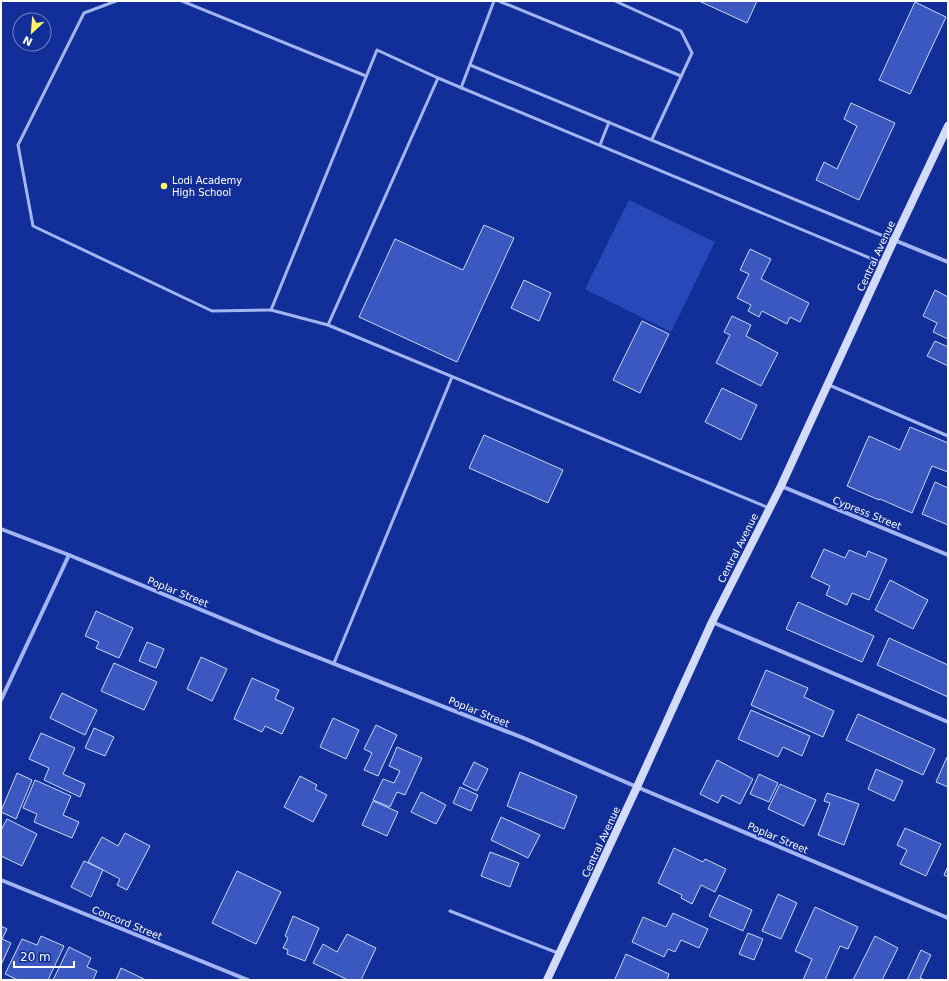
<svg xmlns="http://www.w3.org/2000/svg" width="949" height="981" viewBox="0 0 949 981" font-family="'DejaVu Sans',sans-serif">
<rect width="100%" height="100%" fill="#122e98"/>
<!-- green -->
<path fill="#2748b8" d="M 629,200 L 715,242 L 671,332 L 585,289 Z"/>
<!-- building -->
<g fill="#3a58c0" stroke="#cbd7fd">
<path d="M 699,1 L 757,1 L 747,23 Z"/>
<path d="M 915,2 L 946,17 L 910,94 L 879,80 Z"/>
<path d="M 851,103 L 895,123 L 859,200 L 816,180 L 824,162 L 837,169 L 857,126 L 844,119 Z"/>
<path d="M 484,225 L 514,238 L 457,362 L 359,317 L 395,239 L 463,270 Z"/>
<path d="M 750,249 L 771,259 L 761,279 L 809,303 L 800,322 L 790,317 L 787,324 L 762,311 L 759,317 L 748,311 L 751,305 L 737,298 L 749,274 L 740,270 Z"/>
<path d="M 524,280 L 551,293 L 539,321 L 511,308 Z"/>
<path d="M 935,290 L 948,297 L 948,339 L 933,332 L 937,323 L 923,316 Z"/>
<path d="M 732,316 L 751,325 L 746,336 L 778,353 L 761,386 L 716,363 L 730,335 L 724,332 Z"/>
<path d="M 642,321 L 669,334 L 640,393 L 613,380 Z"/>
<path d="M 935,341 L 948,347 L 948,366 L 927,356 Z"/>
<path d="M 722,388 L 757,405 L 741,440 L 705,422 Z"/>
<path d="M 910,427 L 948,443 L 948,472 L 932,466 L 912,513 L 880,499 L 879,500 L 847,486 L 869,436 L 900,450 Z"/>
<path d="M 484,435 L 563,470 L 548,503 L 469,468 Z"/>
<path d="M 935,482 L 948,488 L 948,525 L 922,514 Z"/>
<path d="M 824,549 L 845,558 L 849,550 L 866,557 L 868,551 L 887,559 L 869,600 L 852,593 L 847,605 L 826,595 L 830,586 L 811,577 Z"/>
<path d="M 890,580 L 928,600 L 913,629 L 875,610 Z"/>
<path d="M 798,602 L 874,636 L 862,662 L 786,629 Z"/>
<path d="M 96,611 L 133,628 L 119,658 L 96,648 L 99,642 L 85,636 Z"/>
<path d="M 889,638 L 948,665 L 948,697 L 877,665 Z"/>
<path d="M 147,642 L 164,649 L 156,668 L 139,661 Z"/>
<path d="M 201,657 L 227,669 L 212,701 L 187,689 Z"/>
<path d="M 114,663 L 157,682 L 144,710 L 101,691 Z"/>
<path d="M 766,670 L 808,688 L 804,697 L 834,711 L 823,737 L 751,705 Z"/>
<path d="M 252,678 L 279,690 L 275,699 L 294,708 L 282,734 L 265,726 L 262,732 L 234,719 Z"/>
<path d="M 62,693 L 97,710 L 85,735 L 50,718 Z"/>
<path d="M 751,710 L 810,736 L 802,756 L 783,747 L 778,757 L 738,739 Z"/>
<path d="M 858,714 L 935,749 L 923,775 L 846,740 Z"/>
<path d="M 333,718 L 359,730 L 346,759 L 320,747 Z"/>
<path d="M 376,725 L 397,735 L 378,776 L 364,770 L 372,753 L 364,749 Z"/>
<path d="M 94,728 L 114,737 L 105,756 L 85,748 Z"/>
<path d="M 41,733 L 75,748 L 63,774 L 85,784 L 80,797 L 44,780 L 49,768 L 29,759 Z"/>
<path d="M 397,747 L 422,758 L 405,795 L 397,792 L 390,807 L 373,800 L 383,779 L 394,783 L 400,771 L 389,766 Z"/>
<path d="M 947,757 L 948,758 L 948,787 L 936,782 Z"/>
<path d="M 717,760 L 753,779 L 740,804 L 722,795 L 718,803 L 700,794 Z"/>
<path d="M 474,762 L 488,769 L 477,791 L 463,784 Z"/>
<path d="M 876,769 L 903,781 L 894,801 L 868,789 Z"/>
<path d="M 520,772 L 577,796 L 564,829 L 507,806 Z"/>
<path d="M 17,773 L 32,780 L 16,819 L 1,812 L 1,811 Z"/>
<path d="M 759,774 L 778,783 L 769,802 L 750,794 Z"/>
<path d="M 300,776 L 317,785 L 315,789 L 327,795 L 313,822 L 284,807 Z"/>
<path d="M 35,780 L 71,796 L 63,815 L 79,822 L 72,838 L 34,822 L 37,814 L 23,808 Z"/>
<path d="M 780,784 L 816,800 L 804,826 L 768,809 Z"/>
<path d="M 460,787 L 478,795 L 471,811 L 453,803 Z"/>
<path d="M 421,792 L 446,805 L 436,824 L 411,812 Z"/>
<path d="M 827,793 L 859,804 L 844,845 L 818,835 L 830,803 L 824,801 Z"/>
<path d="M 373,801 L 398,812 L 387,836 L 362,825 Z"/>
<path d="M 501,817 L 540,835 L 528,858 L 491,840 Z"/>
<path d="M 7,819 L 37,834 L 22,866 L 1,856 L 1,830 Z"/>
<path d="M 905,828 L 941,844 L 926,876 L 900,864 L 907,850 L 897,845 Z"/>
<path d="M 125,833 L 150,846 L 127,890 L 117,885 L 120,879 L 88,862 L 102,837 L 118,846 Z"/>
<path d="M 674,848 L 703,862 L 705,859 L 726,869 L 715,892 L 701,885 L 692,904 L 681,898 L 682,895 L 658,883 Z"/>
<path d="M 490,852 L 519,863 L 510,887 L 481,876 Z"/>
<path d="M 84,861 L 103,870 L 91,897 L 71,887 Z"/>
<path d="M 948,866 L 948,877 L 944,875 Z"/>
<path d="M 237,871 L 281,892 L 256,944 L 212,923 Z"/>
<path d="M 778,894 L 797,903 L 781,939 L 762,931 Z"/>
<path d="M 719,895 L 752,910 L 743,931 L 709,916 Z"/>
<path d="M 815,907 L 858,927 L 848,949 L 840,946 L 825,980 L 803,980 L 812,959 L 795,951 Z"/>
<path d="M 673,913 L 708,929 L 699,948 L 681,940 L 675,952 L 668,949 L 664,957 L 632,942 L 643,917 L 666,927 Z"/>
<path d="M 293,916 L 319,928 L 305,961 L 287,954 L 288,950 L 283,948 L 288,938 L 285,936 Z"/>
<path d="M 1,926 L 7,929 L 2,939 L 11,943 L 2,963 L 1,963 Z"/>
<path d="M 748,933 L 763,939 L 754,960 L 739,954 Z"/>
<path d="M 347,934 L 376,948 L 361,980 L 348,980 L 313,963 L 323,944 L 337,952 Z"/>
<path d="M 41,936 L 64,946 L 48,980 L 18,980 L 5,974 L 22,939 L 37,945 Z"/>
<path d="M 875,936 L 898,948 L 882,980 L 853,980 Z"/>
<path d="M 69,947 L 91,958 L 87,967 L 97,971 L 93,980 L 53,980 Z"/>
<path d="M 921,950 L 931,955 L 920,978 L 925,980 L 907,980 Z"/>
<path d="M 626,954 L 669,974 L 667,980 L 617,980 L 615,979 Z"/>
<path d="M 121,968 L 146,980 L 116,980 Z"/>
</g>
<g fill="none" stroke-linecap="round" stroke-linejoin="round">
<!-- lane -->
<g stroke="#a3b5f3" stroke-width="3">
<path d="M 116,1 L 84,13 L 18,145 L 33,226 L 212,311 L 271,310"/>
<path d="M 182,1 L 366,76"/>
<path d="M 499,1 L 681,76"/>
<path d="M 615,1 L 681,31 L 692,53 L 652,139"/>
<path d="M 470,65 L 893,240"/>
<path d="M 438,78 L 328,325 L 769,508"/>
<path d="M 461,88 L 494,1"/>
<path d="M 600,145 L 609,122"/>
<path d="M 328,325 L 271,310 L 377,50 L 438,78 L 882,263"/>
<path d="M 829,385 L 948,436"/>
<path d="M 334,663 L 452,377"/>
<path d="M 450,911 L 558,953"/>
</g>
<!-- street -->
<g stroke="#a3b5f3" stroke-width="4">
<path d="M 894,240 L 948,262"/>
<path d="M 781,486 L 948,555"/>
<path d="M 1,529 L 69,555 L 276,641 L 526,739 L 637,787 L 948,918"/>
<path d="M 712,622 L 948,722"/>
<path d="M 1,700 L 69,555"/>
<path d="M 1,880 L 248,980"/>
</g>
<!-- secondary -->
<path stroke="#d3dbfd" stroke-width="8" d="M 547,980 L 637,787 L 712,622 L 781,486 L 894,240 L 948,126"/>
</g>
<!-- markers -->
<circle fill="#fff566" stroke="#122e98" stroke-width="1.5" cx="164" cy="186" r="4"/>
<g text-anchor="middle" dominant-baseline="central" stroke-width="3" stroke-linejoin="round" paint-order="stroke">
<!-- poi labels -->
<g font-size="10" fill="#fff" stroke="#122e98" text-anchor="start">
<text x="172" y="180">Lodi Academy<tspan x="172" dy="12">High School</tspan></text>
</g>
<!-- street labels -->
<g font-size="10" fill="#fff" stroke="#122e98">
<text transform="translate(876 256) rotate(-65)">Central Avenue</text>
<text transform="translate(867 513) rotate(22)">Cypress Street</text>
<text transform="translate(738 548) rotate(-63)">Central Avenue</text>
<text transform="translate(178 592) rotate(22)">Poplar Street</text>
<text transform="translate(479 712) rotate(22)">Poplar Street</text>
<text transform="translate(778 838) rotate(23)">Poplar Street</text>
<text transform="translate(601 842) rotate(-65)">Central Avenue</text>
<text transform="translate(127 923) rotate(22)">Concord Street</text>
</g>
</g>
<!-- border -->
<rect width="949" height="981" fill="none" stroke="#ffffff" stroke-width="4"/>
<!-- north arrow -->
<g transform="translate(32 32) rotate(206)"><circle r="19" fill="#122e98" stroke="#7182c1"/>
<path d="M0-3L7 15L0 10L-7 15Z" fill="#fff566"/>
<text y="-6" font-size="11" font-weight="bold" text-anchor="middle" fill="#ffffff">N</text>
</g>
<!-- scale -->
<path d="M14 961v6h60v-6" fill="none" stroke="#ffffff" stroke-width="2"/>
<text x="20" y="961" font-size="12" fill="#ffffff" stroke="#122e98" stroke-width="3" paint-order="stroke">20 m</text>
</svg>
